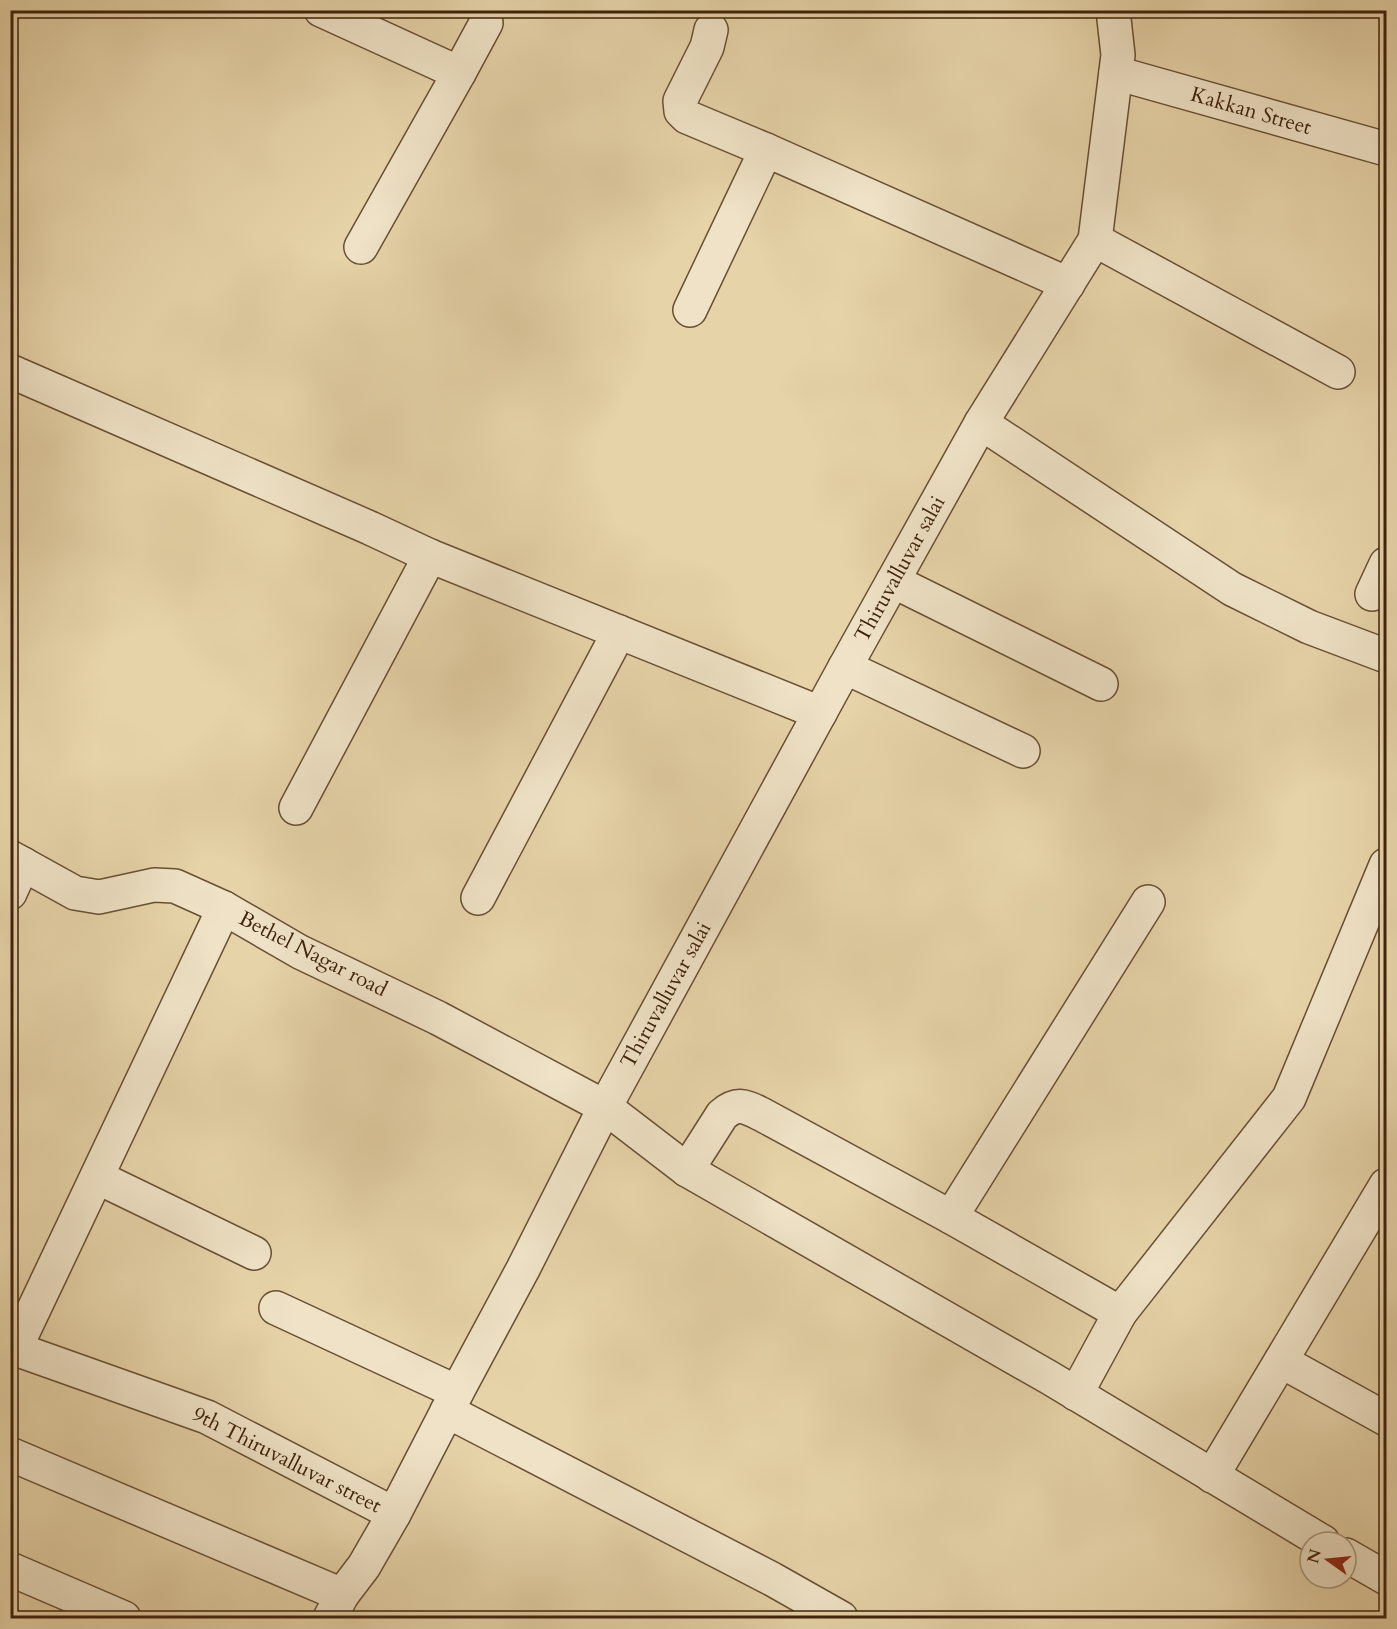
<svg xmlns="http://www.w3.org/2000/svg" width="1397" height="1629" viewBox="0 0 1397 1629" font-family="Cardo,serif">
<rect width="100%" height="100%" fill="#e6d3a8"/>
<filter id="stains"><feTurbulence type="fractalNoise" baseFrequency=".00333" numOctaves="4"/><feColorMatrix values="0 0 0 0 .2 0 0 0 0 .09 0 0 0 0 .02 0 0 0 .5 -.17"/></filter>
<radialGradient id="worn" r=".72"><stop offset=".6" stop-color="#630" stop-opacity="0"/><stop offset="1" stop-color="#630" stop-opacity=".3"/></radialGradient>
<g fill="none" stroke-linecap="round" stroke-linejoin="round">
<defs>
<g id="street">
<path d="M 321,10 L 459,73 L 361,247"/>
<path d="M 711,30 L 707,47 L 680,101 L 681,111 L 687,117 L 766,150 L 1068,284"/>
<path d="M 459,73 L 486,23"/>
<path d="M 1116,73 L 1386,149"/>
<path d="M 1095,240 L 1338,372"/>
<path d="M 690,310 L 766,150"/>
<path d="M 10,371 L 370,528 L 430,556 L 820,713"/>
<path d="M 981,423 L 1232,589 L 1309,627 L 1386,656"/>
<path d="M 893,581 L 1101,684"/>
<path d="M 1372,594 L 1386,564"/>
<path d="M 845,667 L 1023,751"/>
<path d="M 296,808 L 430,556"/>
<path d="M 10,857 L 75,893 L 99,897 L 154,885 L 175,886 L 224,908 L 300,952 L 438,1018 L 605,1107 L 687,1170 L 1050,1378 L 1323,1542"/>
<path d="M 10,893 L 23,864"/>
<path d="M 478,898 L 619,632"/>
<path d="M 687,1170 L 722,1115 C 737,1102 744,1106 761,1114 L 951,1217 L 1120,1313"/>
<path d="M 97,1177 L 254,1253"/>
<path d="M 951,1217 L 1148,902"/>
<path d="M 276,1308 L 457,1392"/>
<path d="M 10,1347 L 207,1417 L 394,1514"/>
<path d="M 15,1349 L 224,908"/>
<path d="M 1281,1361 L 1386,1419"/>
<path d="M 1076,1394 L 1120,1313 L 1289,1098 L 1386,865"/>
<path d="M 447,1411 L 772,1579 L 841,1618"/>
<path d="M 10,1454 L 342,1595"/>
<path d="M 1212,1476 L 1386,1185"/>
<path d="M 1346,1555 L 1386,1578"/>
<path d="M 10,1569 L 124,1618"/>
<path d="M 330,1618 L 342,1595 L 364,1566 L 394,1514 L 457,1392 L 523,1269 L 605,1107 L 845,667 L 981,423 L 1095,240 L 1118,55 L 1113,10"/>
</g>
</defs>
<!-- street casing -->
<use href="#street" stroke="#694f34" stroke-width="36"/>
<!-- street -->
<use href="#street" stroke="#efe2c6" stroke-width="33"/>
</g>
<g text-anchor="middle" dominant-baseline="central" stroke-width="4.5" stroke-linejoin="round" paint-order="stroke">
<!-- street labels -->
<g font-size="21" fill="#3f230d" stroke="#efe2c6">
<text transform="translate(1251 111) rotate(16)">Kakkan Street</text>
<text transform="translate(900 569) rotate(-61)">Thiruvalluvar salai</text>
<text transform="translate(313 954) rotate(27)">Bethel Nagar road</text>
<text transform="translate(666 995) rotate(-61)">Thiruvalluvar salai</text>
<text transform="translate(287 1460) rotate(27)">9th Thiruvalluvar street</text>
</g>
</g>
<!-- margin -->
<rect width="1397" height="1629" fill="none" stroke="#e6d3a8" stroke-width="36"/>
<rect x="12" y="12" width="1373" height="1605" fill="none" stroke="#3f230d" stroke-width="3"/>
<rect x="18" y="18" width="1361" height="1593" fill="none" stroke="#3f230d" stroke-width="1.5"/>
<!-- north arrow -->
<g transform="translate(1328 1560) rotate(285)"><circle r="28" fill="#efe2c6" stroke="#a9967c" stroke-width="1.5"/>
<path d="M0-4.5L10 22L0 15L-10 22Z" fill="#8f2418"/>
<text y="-9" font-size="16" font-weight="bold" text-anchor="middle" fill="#3f230d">N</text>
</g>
<rect width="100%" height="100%" filter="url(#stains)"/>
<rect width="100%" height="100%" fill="url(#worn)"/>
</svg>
